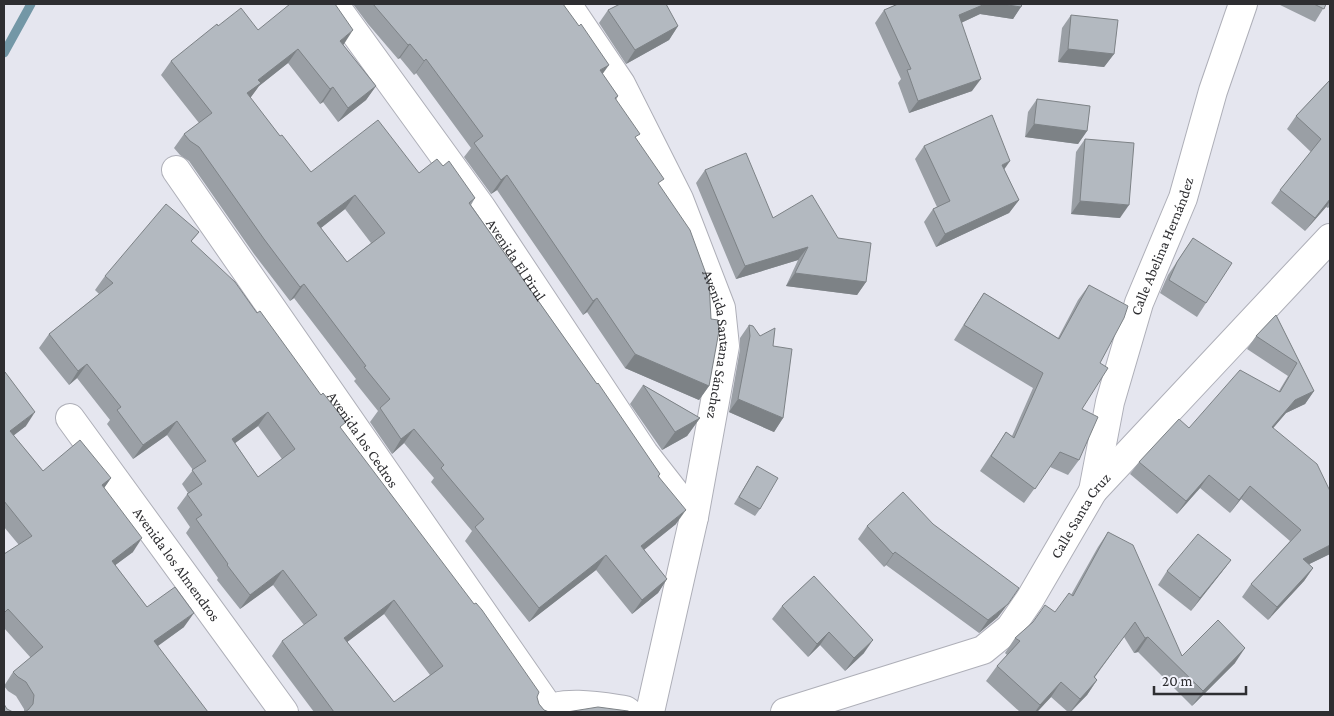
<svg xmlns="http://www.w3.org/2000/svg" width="1334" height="716" viewBox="0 0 1334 716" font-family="'Crimson Pro',serif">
<rect width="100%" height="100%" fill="#e5e6ef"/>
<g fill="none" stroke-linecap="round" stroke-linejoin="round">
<!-- stream -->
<path stroke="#7397a6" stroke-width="9" d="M 4,53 L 31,4"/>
<defs>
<g id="street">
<path id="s1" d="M 334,4 L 481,207 L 644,453 L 694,517"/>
<path id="s2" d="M 567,4 L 621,84 L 679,199 L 721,308 L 725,346 L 694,517 L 650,712"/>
<path id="s3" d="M 176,170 L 549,708"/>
<path id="s4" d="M 70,418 L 284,712"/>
<path id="s5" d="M 1093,491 L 1110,402 L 1139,303 L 1183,198 L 1213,91 L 1243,4"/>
<path d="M 543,712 C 562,699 604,707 625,710 L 628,712"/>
</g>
<g id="secondary">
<path id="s6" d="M 785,712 L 983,650 L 1010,628 L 1030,599 L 1093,491 L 1330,238"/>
</g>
</defs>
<!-- street casing -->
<use href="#street" stroke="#aeafb8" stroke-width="30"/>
<!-- secondary casing -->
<use href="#secondary" stroke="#aeafb8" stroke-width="30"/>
<!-- street -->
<use href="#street" stroke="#fff" stroke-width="28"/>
<!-- secondary -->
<use href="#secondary" stroke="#fff" stroke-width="28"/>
</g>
<!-- wall -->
<g fill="#9a9fa5" fill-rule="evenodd">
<path d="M 353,4 L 563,4 L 602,74 L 618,96 L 616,100 L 659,185 L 709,386 L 699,400 L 625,368 L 587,312 L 583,315 L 497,190 L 491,194 L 464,157 L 471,148 L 416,73 L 414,75 L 400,58 L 398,59 L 368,24 Z"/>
<path d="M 895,4 L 1022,4 L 1013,19 L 980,14 L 961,23 L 972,91 L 909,113 L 898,83 L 901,79 L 875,23 L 884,10 L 896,5 Z"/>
<path d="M 1278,4 L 1326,4 L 1315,22 Z"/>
<path d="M 608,10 L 678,26 L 669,40 L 626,64 L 599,23 Z"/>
<path d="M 1071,15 L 1114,54 L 1104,67 L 1058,62 L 1062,28 Z"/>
<path d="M 218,26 L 258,30 L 344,44 L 343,45 L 376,86 L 366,100 L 338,122 L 323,102 L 320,104 L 288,63 L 259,86 L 250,98 L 280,136 L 311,172 L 419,173 L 443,166 L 475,198 L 471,205 L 660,474 L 659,476 L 676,524 L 644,550 L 667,579 L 658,593 L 632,614 L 596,570 L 529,622 L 465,541 L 472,531 L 431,482 L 434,478 L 404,443 L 392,454 L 370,422 L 378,411 L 354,381 L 356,379 L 294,298 L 290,301 L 254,254 L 189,161 L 180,155 L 174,148 L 184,134 L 199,123 L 161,75 L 171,61 ZM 345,209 L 371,243 L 347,262 L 321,228 Z"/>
<path d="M 1330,80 L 1330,206 L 1328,208 L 1326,207 L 1305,231 L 1271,203 L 1280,190 L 1311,152 L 1287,129 L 1296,116 Z"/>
<path d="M 1037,99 L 1087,131 L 1078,144 L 1025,137 L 1028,112 Z"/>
<path d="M 1085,139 L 1120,218 L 1071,214 L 1076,152 Z"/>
<path d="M 924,146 L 1004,169 L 1019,200 L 1009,213 L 936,247 L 924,222 L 933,209 L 937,207 L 915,159 Z"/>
<path d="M 705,170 L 773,218 L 838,238 L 866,282 L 857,295 L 786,286 L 798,260 L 736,279 L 696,183 Z"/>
<path d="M 199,232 L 191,242 L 341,429 L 537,697 L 539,704 L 544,710 L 549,712 L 314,712 L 272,656 L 282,641 L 304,625 L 273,585 L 240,609 L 217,580 L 218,578 L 186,533 L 190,527 L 177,508 L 188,493 L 182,484 L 193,470 L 167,435 L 133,459 L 107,424 L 110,420 L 77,378 L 69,385 L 39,348 L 49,334 L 99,294 L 95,290 L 105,276 ZM 258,426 L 282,459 L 258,477 L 235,443 ZM 384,614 L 430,675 L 394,702 L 347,642 Z"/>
<path d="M 1193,238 L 1206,303 L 1197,317 L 1160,293 L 1168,275 Z"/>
<path d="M 1089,285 L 1100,363 L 1082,409 L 1079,460 L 1068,475 L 1050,467 L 1024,503 L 980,471 L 1006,432 L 1012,436 L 1033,388 L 954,340 L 974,308 L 984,293 L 1058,338 L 1078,300 Z"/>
<path d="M 1276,315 L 1314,391 L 1305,404 L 1286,413 L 1273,428 L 1330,554 L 1309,564 L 1313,568 L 1304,581 L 1268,620 L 1242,597 L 1251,584 L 1290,541 L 1241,499 L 1230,513 L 1200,488 L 1177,514 L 1130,474 L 1139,462 L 1189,428 L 1279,391 L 1288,376 L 1247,349 L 1256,336 Z"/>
<path d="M 749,325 L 760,336 L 773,346 L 783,418 L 774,432 L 729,412 L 740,349 L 740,338 Z"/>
<path d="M 4,373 L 26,426 L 13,435 L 43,471 L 111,478 L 104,488 L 133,552 L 115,565 L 147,607 L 184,627 L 158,646 L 24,712 L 24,709 L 16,696 L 8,691 L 4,686 L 13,672 L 31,658 L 4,628 L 4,554 L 19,545 L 4,527 Z"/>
<path d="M 643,385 L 700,418 L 687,436 L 662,450 L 630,404 Z"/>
<path d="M 757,466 L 760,509 L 755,516 L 734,504 Z"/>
<path d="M 867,526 L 998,617 L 979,633 L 886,565 L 884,567 L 858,539 Z"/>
<path d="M 1108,532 L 1182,656 L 1235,663 L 1192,706 L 1138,652 L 1134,653 L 1124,637 L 1095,677 L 1097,680 L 1087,695 L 1071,712 L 1068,712 L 1051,697 L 1037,712 L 1020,712 L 986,681 L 997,666 L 1007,655 L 1005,653 L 1015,638 L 1033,622 L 1055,612 L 1071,595 L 1098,547 Z"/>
<path d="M 1231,560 L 1221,573 L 1191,611 L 1158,585 L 1167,571 Z"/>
<path d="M 814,576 L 864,653 L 845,671 L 820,645 L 808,657 L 772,619 L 782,606 Z"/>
</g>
<!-- shaded-wall -->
<g fill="#7d8286">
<path d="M 985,4 L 1001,4 L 1021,7 L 1013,19 L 980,14 L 950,28 L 959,15 Z"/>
<path d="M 678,26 L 669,40 L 626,64 L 635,50 Z"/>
<path d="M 353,30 L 344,44 L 330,55 L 340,41 Z"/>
<path d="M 410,44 L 400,58 L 398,59 L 408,45 Z"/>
<path d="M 298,49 L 288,63 L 259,86 L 251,97 L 237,108 L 247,93 L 258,80 Z"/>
<path d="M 1068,49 L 1114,54 L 1104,67 L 1058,62 Z"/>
<path d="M 426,59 L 416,73 L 414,75 L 424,61 Z"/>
<path d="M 609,65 L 599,79 L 600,70 Z"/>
<path d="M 981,79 L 972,91 L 909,113 L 918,101 Z"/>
<path d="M 376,86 L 366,100 L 338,122 L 348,108 Z"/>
<path d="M 333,87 L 323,102 L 320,104 L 330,89 Z"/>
<path d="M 1034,124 L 1087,131 L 1078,144 L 1025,137 Z"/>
<path d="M 1010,161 L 1001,174 L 1002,165 Z"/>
<path d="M 507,175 L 497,190 L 491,194 L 501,180 Z"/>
<path d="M 355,195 L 345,209 L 308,238 L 317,223 Z"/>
<path d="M 1330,199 L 1330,201 L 1326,207 L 1305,231 L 1315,218 Z"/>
<path d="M 1019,200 L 1009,213 L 936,247 L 945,234 Z"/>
<path d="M 1080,201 L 1129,205 L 1120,218 L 1071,214 Z"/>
<path d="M 808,247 L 798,260 L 736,279 L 745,266 Z"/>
<path d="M 795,273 L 866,282 L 857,295 L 786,286 Z"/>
<path d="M 304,284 L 294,298 L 290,301 L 300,287 Z"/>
<path d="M 597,298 L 587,312 L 583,315 L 593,301 Z"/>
<path d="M 635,354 L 709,386 L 699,400 L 625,368 Z"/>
<path d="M 87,364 L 77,378 L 69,385 L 78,371 Z"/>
<path d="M 1314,391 L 1305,404 L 1286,413 L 1263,440 L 1272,427 L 1295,400 Z"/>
<path d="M 738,399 L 783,418 L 774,432 L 729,412 Z"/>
<path d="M 35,412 L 26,426 L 4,443 L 10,431 Z"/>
<path d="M 268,412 L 258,426 L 222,453 L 232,439 Z"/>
<path d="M 700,418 L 687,436 L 662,450 L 675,432 Z"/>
<path d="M 177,421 L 167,435 L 133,459 L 143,445 Z"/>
<path d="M 414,429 L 404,443 L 392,454 L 401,439 Z"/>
<path d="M 1209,475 L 1200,488 L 1177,514 L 1186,501 Z"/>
<path d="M 111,478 L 102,491 L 102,485 Z"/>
<path d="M 1250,486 L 1241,499 L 1230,513 L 1239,500 Z"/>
<path d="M 686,510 L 676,524 L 631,560 L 641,546 Z"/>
<path d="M 142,538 L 133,552 L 102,575 L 112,561 Z"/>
<path d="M 1330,545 L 1330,554 L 1293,572 L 1303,559 Z"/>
<path d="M 895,552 L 886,565 L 884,567 L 893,554 Z"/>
<path d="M 606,555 L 596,570 L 529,622 L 539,608 Z"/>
<path d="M 1231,560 L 1221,573 L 1191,611 L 1200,598 Z"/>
<path d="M 1313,568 L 1304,581 L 1268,620 L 1277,607 Z"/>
<path d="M 283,570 L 273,585 L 240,609 L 250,595 Z"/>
<path d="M 667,579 L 658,593 L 632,614 L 642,600 Z"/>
<path d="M 394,600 L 384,614 L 334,652 L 344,638 Z"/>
<path d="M 1008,604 L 998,617 L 979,633 L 988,620 Z"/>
<path d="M 194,613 L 184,627 L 145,655 L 154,641 Z"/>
<path d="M 829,632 L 820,645 L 808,657 L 817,644 Z"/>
<path d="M 1148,637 L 1138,652 L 1134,653 L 1145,638 Z"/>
<path d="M 873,640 L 864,653 L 845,671 L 854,658 Z"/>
<path d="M 1245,648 L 1235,663 L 1192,706 L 1203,691 Z"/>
<path d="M 1097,680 L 1087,695 L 1070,712 L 1080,699 Z"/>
<path d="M 1061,682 L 1051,697 L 1037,712 L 1035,712 L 1040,705 Z"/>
</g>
<!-- building -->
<g fill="#b3b9c0" stroke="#7d8286" fill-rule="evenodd">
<path d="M 290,4 L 335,4 L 353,30 L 340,41 L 376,86 L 348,108 L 333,87 L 330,89 L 298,49 L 258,80 L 261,83 L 247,93 L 280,136 L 282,135 L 311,172 L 378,120 L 419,173 L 437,159 L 443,166 L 449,161 L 475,198 L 469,203 L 597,384 L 598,383 L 660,474 L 658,476 L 686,510 L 641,546 L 667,579 L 642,600 L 606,555 L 539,608 L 475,527 L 484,519 L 441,468 L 444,465 L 414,429 L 401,439 L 380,408 L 390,399 L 364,367 L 366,366 L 304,284 L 300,287 L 264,239 L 199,147 L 190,141 L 184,134 L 212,113 L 171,61 L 217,24 L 218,26 L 241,8 L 258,30 ZM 355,195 L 385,233 L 347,262 L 317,223 Z"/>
<path d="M 373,4 L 563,4 L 579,26 L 581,24 L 609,65 L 600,70 L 618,96 L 615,98 L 640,134 L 635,137 L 664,179 L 658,183 L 690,230 L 709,282 L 711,319 L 718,320 L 719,331 L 709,386 L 635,354 L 597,298 L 593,301 L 507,175 L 501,180 L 474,143 L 483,136 L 426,59 L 424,61 L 410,44 L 408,45 Z"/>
<path d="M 620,4 L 666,4 L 678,26 L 635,50 L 608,10 Z"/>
<path d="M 898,4 L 985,4 L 959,15 L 981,79 L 918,101 L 907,70 L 911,69 L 884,10 Z"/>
<path d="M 1001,4 L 1022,4 L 1021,7 Z"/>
<path d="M 1314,4 L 1326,4 L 1324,9 Z"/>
<path d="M 1071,15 L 1118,20 L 1114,54 L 1068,49 Z"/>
<path d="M 1330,80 L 1330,199 L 1315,218 L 1280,190 L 1321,139 L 1296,116 Z"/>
<path d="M 1037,99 L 1090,106 L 1087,131 L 1034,124 Z"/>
<path d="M 992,115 L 1010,161 L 1002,165 L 1019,200 L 945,234 L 933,209 L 950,201 L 924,146 Z"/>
<path d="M 1085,139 L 1134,143 L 1129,205 L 1080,201 Z"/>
<path d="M 746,153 L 773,218 L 812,195 L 838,238 L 871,243 L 866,282 L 795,273 L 808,247 L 745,266 L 705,170 Z"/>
<path d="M 166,204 L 199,232 L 191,241 L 235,282 L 257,313 L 260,311 L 321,395 L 323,393 L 346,422 L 340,427 L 474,604 L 476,603 L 482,610 L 539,692 L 537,697 L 539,704 L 544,710 L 549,712 L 334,712 L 282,641 L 317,615 L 283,570 L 250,595 L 227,565 L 228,564 L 196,519 L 202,515 L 187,494 L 202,484 L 192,470 L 206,461 L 177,421 L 143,445 L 117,410 L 121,407 L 87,364 L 78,371 L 49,334 L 113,283 L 105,276 ZM 268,412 L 295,449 L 258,477 L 232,439 ZM 394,600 L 443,666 L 394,702 L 344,638 Z"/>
<path d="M 1193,238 L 1232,263 L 1206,303 L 1169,280 L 1177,262 Z"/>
<path d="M 1089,285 L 1128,306 L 1124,318 L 1100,363 L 1108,368 L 1082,409 L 1098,417 L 1079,460 L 1060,452 L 1035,489 L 991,456 L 1006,432 L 1014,438 L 1043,373 L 964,325 L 984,293 L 1059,339 Z"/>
<path d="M 1276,315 L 1314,391 L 1295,400 L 1272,427 L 1317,464 L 1330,491 L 1330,545 L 1303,559 L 1313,568 L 1277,607 L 1251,584 L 1301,530 L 1250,486 L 1239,500 L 1209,475 L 1186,501 L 1139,462 L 1179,419 L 1189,428 L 1240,370 L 1280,392 L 1297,363 L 1256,336 Z"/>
<path d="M 749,325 L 753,326 L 760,336 L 775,328 L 773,346 L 792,349 L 783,418 L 738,399 L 750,336 Z"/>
<path d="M 5,372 L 35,412 L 10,431 L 43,471 L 80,440 L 111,478 L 102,485 L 142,538 L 112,561 L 147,607 L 175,587 L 194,613 L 154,641 L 208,712 L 24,712 L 28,710 L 33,704 L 34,695 L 26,682 L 18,677 L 13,672 L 43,647 L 8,609 L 4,613 L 4,554 L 32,536 L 4,501 L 4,373 Z"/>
<path d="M 643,385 L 700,418 L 675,432 Z"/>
<path d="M 757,466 L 778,478 L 760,509 L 739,497 Z"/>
<path d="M 903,492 L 933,524 L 1019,588 L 1008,604 L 988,620 L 895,552 L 893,554 L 867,526 Z"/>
<path d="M 1108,532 L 1133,545 L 1182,656 L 1218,620 L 1245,648 L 1203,691 L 1148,637 L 1145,638 L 1135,622 L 1094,677 L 1097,680 L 1080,699 L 1061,682 L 1040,705 L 997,666 L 1020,641 L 1015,638 L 1033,622 L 1045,605 L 1055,612 L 1069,593 L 1073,596 Z"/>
<path d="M 1198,534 L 1231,560 L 1200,598 L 1167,571 Z"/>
<path d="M 814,576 L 873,640 L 854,658 L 829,632 L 817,644 L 782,606 Z"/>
<path d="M 4,704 L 7,709 L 13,712 L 4,712 Z"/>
<path d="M 598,707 L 628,711 L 630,712 L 567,712 Z"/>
</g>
<g text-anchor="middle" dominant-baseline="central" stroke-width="4" stroke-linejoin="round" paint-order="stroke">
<!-- street labels -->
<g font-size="15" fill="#2e2e31" stroke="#f2f3fc">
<text stroke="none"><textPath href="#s5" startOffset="255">Calle Abelina Hernández</textPath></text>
<text stroke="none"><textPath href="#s1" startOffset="314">Avenida El Pirul</textPath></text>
<text stroke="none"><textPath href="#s2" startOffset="378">Avenida Santana Sánchez</textPath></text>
<text stroke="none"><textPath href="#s3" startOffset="328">Avenida los Cedros</textPath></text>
<text stroke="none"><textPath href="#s6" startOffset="375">Calle Santa Cruz</textPath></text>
<text stroke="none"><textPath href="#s4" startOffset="181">Avenida los Almendros</textPath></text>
</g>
</g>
<!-- border -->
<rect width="1334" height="716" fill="none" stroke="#2e2e31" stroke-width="10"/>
<!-- scale -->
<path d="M1154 686v8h92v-8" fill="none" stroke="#2e2e31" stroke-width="2.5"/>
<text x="1162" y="686" font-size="15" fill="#2e2e31" stroke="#f2f3fc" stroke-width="4" paint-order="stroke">20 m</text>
</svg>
